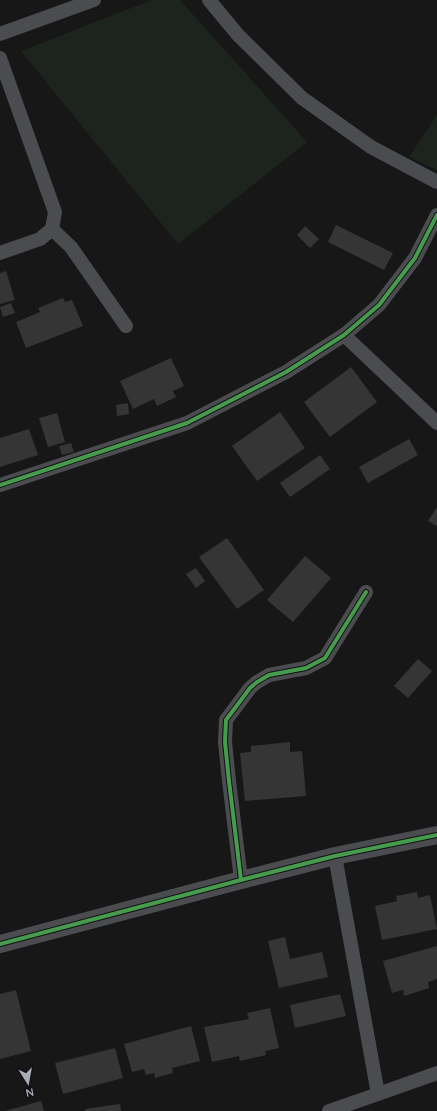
<svg xmlns="http://www.w3.org/2000/svg" width="437" height="1111" viewBox="0 0 437 1111" font-family="Quicksand,sans-serif">
<rect width="100%" height="100%" fill="#171717"/>
<!-- green -->
<g fill="#1d241e">
<path d="M 152,0 L 180,0 L 307,142 L 178,244 L 21,51 Z"/>
<path d="M 437,115 L 437,170 L 409,157 Z"/>
</g>
<!-- building -->
<g fill="#353536">
<path d="M 336,225 L 393,253 L 384,270 L 328,242 Z"/>
<path d="M 305,226 L 319,239 L 310,248 L 297,235 Z"/>
<path d="M 6,271 L 15,300 L 0,304 L 0,273 Z"/>
<path d="M 63,298 L 65,302 L 72,300 L 83,326 L 26,348 L 16,322 L 40,312 L 38,308 Z"/>
<path d="M 11,303 L 15,313 L 3,317 L 0,307 Z"/>
<path d="M 171,358 L 184,386 L 173,391 L 176,397 L 157,406 L 154,399 L 133,409 L 120,381 Z"/>
<path d="M 351,367 L 377,402 L 330,437 L 304,402 Z"/>
<path d="M 128,403 L 129,414 L 117,416 L 116,405 Z"/>
<path d="M 280,412 L 305,448 L 257,481 L 232,446 Z"/>
<path d="M 57,413 L 65,442 L 48,447 L 39,418 Z"/>
<path d="M 29,429 L 38,455 L 0,467 L 0,438 Z"/>
<path d="M 409,439 L 418,455 L 368,483 L 359,467 Z"/>
<path d="M 71,443 L 74,452 L 62,455 L 59,446 Z"/>
<path d="M 320,455 L 330,469 L 290,497 L 280,483 Z"/>
<path d="M 437,507 L 437,526 L 428,521 Z"/>
<path d="M 227,538 L 264,590 L 237,609 L 199,557 Z"/>
<path d="M 305,556 L 331,578 L 293,622 L 267,600 Z"/>
<path d="M 196,568 L 205,581 L 196,588 L 186,574 Z"/>
<path d="M 418,659 L 432,671 L 408,698 L 394,686 Z"/>
<path d="M 290,742 L 290,752 L 302,751 L 306,796 L 245,801 L 240,753 L 251,752 L 251,746 Z"/>
<path d="M 417,892 L 418,898 L 430,895 L 437,929 L 382,940 L 375,906 L 397,901 L 396,896 Z"/>
<path d="M 285,937 L 290,959 L 322,952 L 328,977 L 279,988 L 268,941 Z"/>
<path d="M 437,946 L 437,979 L 428,982 L 429,988 L 404,996 L 403,990 L 392,993 L 383,961 Z"/>
<path d="M 16,990 L 31,1051 L 0,1059 L 0,994 Z"/>
<path d="M 340,994 L 346,1016 L 295,1028 L 290,1005 Z"/>
<path d="M 270,1008 L 279,1048 L 265,1051 L 266,1055 L 240,1061 L 239,1056 L 212,1062 L 204,1027 L 249,1019 L 247,1013 Z"/>
<path d="M 191,1026 L 200,1061 L 172,1068 L 173,1073 L 155,1078 L 154,1073 L 146,1075 L 144,1069 L 132,1072 L 124,1044 Z"/>
<path d="M 115,1048 L 123,1078 L 63,1094 L 55,1063 Z"/>
<path d="M 41,1101 L 44,1111 L 5,1111 Z"/>
<path d="M 120,1104 L 121,1111 L 86,1111 L 85,1109 Z"/>
</g>
<g fill="none" stroke-linecap="round" stroke-linejoin="round">
<!-- minor -->
<g stroke="#4b4c50" stroke-width="14">
<path d="M 209,0 L 238,35 L 302,98 L 371,147 L 437,182"/>
<path d="M 0,34 L 94,0"/>
<path d="M 0,58 L 55,212 L 52,229 L 40,239 L 0,253"/>
<path d="M 52,229 L 71,247 L 126,326"/>
<path d="M 344,335 L 437,423"/>
<path d="M 0,485 L 187,423 L 286,372 L 344,335 L 379,305 L 415,258 L 437,215"/>
<path d="M 241,880 L 229,781 L 225,742 L 226,720 L 250,688 L 257,682 L 269,675 L 306,668 L 325,658 L 366,592"/>
<path d="M 378,1094 L 437,1073"/>
<path d="M 329,1111 L 378,1094 L 335,856"/>
</g>
<!-- tertiary -->
<path stroke="#4b4c50" stroke-width="18" d="M 0,944 L 241,880 L 335,856 L 437,835"/>
<defs>
<g id="cycleway">
<path d="M 0,485 L 187,423 L 286,372 L 344,335 L 379,305 L 415,258 L 437,215"/>
<path d="M 241,880 L 229,781 L 225,742 L 226,720 L 250,688 L 257,682 L 269,675 L 306,668 L 325,658 L 366,592"/>
<path d="M 0,944 L 241,880 L 335,856 L 437,835"/>
</g>
</defs>
<!-- cycleway casing -->
<use href="#cycleway" stroke="#111113" stroke-width="6"/>
<!-- cycleway -->
<use href="#cycleway" stroke="#469c4c" stroke-width="4"/>
</g>
<!-- north arrow -->
<g transform="translate(28 1083) rotate(169)" stroke="#111113" stroke-width="3" paint-order="stroke">
<path d="M0-3L7 15L0 10L-7 15Z" fill="#a8adb8"/>
<text y="-6" font-size="11" font-weight="bold" text-anchor="middle" fill="#a8adb8">N</text>
</g>
</svg>
